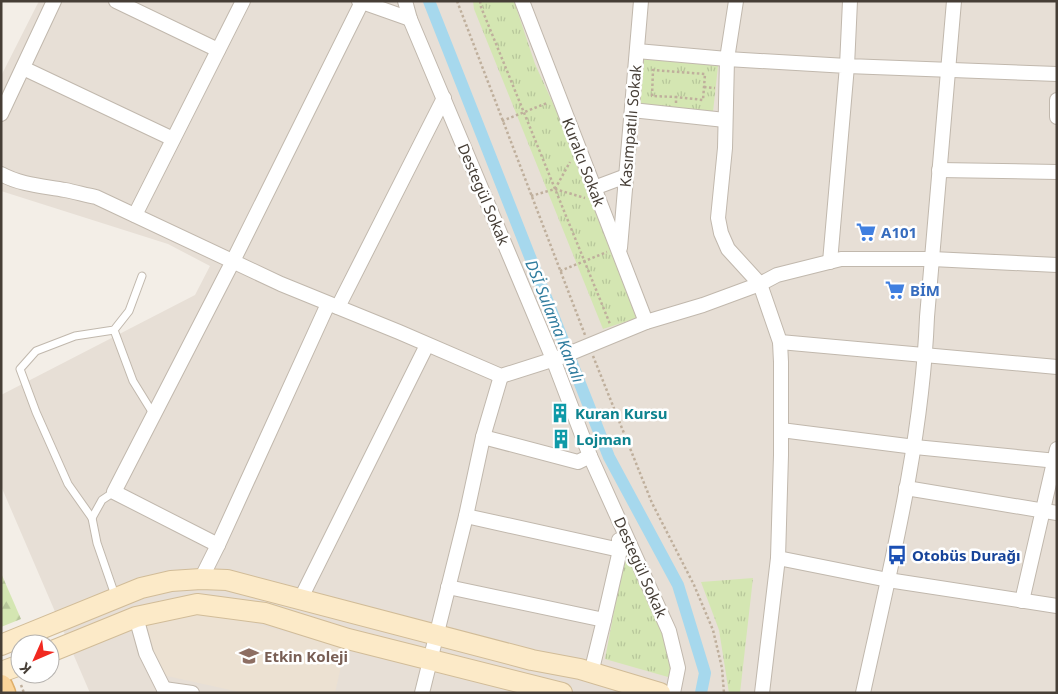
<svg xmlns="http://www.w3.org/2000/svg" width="1058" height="694" viewBox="0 0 1058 694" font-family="'Noto Sans',sans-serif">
<defs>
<pattern id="forest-firs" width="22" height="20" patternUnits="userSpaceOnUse" patternTransform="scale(1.25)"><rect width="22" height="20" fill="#d4e6b2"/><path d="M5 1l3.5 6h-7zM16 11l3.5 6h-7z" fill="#b7c69a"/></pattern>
<pattern id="park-tufts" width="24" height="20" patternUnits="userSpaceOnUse" patternTransform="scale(1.25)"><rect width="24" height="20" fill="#d4e6b2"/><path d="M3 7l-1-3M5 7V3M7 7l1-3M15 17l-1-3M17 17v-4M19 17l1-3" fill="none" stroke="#b7c69a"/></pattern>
</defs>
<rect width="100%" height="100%" fill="#f3eee7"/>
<!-- residential -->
<path fill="#e7dfd6" d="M 39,1 L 1057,1 L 1057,693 L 90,693 L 1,486 L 1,395 L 195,295 L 210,266 L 168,244 L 1,191 L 1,76 Z"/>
<!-- education -->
<path fill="#ece1d2" d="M 193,613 L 238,619 L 345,648 L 335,693 L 244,693 L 167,676 L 156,664 L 142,621 Z"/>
<!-- forest -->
<path fill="url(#forest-firs)" d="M 1,573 L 21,619 L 1,627 Z"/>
<!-- park -->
<g fill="url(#park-tufts)">
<path d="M 473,1 L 514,1 L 535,64 L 577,156 L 640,317 L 603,329 L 474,9 Z"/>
<path d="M 644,58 L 718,66 L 713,112 L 640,108 Z"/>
<path d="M 625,553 L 632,555 L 667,643 L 672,670 L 668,677 L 605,659 Z"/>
<path d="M 753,578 L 740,693 L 729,693 L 719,630 L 701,582 Z"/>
</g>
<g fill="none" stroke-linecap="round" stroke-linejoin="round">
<!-- canal -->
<path stroke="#a6d8ed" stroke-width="12" d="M 429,1 L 609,457 L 678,585 L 705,673 L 701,693"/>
<defs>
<g id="service">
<path d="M 114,330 L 133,381 L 154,415"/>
<path d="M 114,492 L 102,500 L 92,518 L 97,543 L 116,598"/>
<path d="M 92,518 L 68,484 L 36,412 L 20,369 L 36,351 L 75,336 L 114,330 L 129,311 L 142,276"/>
</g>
<g id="minor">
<path d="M 116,1 L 218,50"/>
<path d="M 359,1 L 410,19"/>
<path d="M 405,1 L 410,19 L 553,359 L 590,456 L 669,631 L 678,668 L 673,693"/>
<path d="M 522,1 L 646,322"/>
<path d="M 736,1 L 727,59 L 725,148 L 718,218 L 721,233 L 728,249 L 760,284 L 780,342 L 781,362 L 781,455 L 778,558 L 762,693"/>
<path d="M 850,1 L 847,66 L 1057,74"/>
<path d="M 637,51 L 727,59 L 847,66 L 830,262"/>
<path d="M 23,68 L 173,139"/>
<path d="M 1057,100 L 1057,117"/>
<path d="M 632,110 L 725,120"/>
<path d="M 1,114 L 54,1"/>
<path d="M 939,170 L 1057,172"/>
<path d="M 1,174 C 21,185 43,186 65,190 C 75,192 86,195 96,197 L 281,284 L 399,332 L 501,376 L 561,357 L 646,322 L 703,305 L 760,284 L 777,275 L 841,259 L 932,259 L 1057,265"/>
<path d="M 594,188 L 626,176"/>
<path d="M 135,215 L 243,1"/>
<path d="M 620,248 L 641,1"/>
<path d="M 338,307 L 444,98"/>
<path d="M 780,342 L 1057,367"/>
<path d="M 781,430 L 915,447 L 1057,461"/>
<path d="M 483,437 L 578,462 L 590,456"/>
<path d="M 906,488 L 1057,513"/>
<path d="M 466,516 L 620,550 L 619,540"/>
<path d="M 218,545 L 114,492 L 233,261 L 362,2"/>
<path d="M 778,558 L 888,580 L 1057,606"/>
<path d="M 201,579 L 218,545 L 328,304"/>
<path d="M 448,587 L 604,620 L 620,550"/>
<path d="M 301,598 L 427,345"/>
<path d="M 1022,601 L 1057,449"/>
<path d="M 136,617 L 146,653 L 164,689"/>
<path d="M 591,673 L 604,620"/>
<path d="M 165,693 L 164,689 L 192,693"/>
<path d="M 422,693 L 466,516 L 483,437 L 501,376"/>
<path d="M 863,693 C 890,569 922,444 927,317 L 954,1"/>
</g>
<g id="secondary">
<path d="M 1,645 L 141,588 L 171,581 L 201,579 L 227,580 L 532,660 L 580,669 L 660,693"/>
<path d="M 50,652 L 136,617 L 197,604 L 265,613 L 348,639 L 562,693"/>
<path d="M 1,672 L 20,665"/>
</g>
<path id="primary" d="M 1,686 L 4,693"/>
</defs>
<!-- service casing -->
<use href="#service" stroke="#c1b8ad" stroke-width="9"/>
<!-- minor casing -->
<use href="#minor" stroke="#c1b8ad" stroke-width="16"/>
<!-- secondary casing -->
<use href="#secondary" stroke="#d1bc98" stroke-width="22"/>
<!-- primary casing -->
<use href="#primary" stroke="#dfaf6a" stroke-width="25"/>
<!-- path -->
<g stroke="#bfaf9c" stroke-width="2.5" stroke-dasharray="2.5 2.5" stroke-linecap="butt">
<path d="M 457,1 L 585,335"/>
<path d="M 480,1 L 481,7 L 610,324"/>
<path d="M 704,87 L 715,88"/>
<path d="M 676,103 L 676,97 L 652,96 L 653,70 L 705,74 L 703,100 L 676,97"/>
<path d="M 502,121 L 547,103"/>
<path d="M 555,189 L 570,162"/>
<path d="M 531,196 L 555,189 L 585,198"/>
<path d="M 560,271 L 607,252"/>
<path d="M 593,356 L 652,503 L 694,585 L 713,630 L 722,668 L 724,693"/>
<path d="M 21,685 L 24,693"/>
</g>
<!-- service -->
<use href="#service" stroke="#fff" stroke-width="7"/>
<!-- minor -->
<use href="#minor" stroke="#fff" stroke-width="14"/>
<!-- secondary -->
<use href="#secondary" stroke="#fceac8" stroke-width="20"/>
<!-- primary -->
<use href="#primary" stroke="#fad499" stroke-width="22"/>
</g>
<!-- icons -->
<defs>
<symbol id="supermarket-bare" viewBox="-9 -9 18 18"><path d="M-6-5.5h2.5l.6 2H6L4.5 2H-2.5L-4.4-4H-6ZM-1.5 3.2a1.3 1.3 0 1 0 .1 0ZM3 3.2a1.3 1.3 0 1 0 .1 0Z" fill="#3f7fe0" stroke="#fff" stroke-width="2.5" paint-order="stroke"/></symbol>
<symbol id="building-bare" viewBox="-9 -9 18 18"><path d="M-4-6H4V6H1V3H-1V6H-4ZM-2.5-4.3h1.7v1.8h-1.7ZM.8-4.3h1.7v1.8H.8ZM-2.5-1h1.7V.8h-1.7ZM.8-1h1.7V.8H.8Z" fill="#0f9aa8" stroke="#fff" stroke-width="2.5" paint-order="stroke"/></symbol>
<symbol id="bus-bare" viewBox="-9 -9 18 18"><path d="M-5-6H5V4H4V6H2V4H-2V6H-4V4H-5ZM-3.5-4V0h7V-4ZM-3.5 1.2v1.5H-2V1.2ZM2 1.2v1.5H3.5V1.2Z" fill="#1a4fb4" stroke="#fff" stroke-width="2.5" paint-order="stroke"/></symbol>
<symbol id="school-bare" viewBox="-9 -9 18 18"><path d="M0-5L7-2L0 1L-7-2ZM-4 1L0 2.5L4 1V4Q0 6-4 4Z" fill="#8d6e63" stroke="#fff" stroke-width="2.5" paint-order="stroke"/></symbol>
</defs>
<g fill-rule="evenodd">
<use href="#supermarket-bare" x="852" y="218" width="28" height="28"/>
<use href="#supermarket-bare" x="881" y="276" width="28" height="28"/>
<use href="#building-bare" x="546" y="399" width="28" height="28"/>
<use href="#building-bare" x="547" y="425" width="28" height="28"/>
<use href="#bus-bare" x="883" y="541" width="28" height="28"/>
<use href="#school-bare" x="235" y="642" width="28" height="28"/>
</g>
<g text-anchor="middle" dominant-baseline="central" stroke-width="5" stroke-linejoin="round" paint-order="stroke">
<!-- street labels -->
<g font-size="15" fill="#463e36" stroke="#fff">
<text transform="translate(630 126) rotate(-85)">Kasımpatılı Sokak</text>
<text transform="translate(584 162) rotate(69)">Kuralcı Sokak</text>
<text transform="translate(484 194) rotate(67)">Destegül Sokak</text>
<text transform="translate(641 567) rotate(66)">Destegül Sokak</text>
</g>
<!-- shop labels -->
<g font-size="15" font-weight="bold" fill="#366cbe" stroke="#fff" text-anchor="start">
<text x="881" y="232">A101</text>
<text x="910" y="290">BİM</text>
</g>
<!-- culture labels -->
<g font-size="15" font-weight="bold" fill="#0d838f" stroke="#fff" text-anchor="start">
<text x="575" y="413">Kuran Kursu</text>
<text x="576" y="439">Lojman</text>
</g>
<!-- transit labels -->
<g font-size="15" font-weight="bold" fill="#164399" stroke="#fff" text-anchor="start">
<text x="912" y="555">Otobüs Durağı</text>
</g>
<!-- education labels -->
<g font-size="15" font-weight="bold" fill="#785e54" stroke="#fff" text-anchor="start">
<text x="264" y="656">Etkin Koleji</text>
</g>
<!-- water labels -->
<g font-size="16" font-style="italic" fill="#307c9e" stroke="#fff">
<text transform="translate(555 321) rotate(68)">DSİ Sulama Kanalı</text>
</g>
</g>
<!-- border -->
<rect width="1058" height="694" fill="none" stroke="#463e36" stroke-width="5"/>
<!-- north arrow -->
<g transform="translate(35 659) rotate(225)"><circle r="24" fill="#ffffff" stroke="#b5b2af"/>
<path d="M0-4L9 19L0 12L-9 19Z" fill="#f12920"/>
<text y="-8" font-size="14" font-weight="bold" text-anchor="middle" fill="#463e36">K</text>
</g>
</svg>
